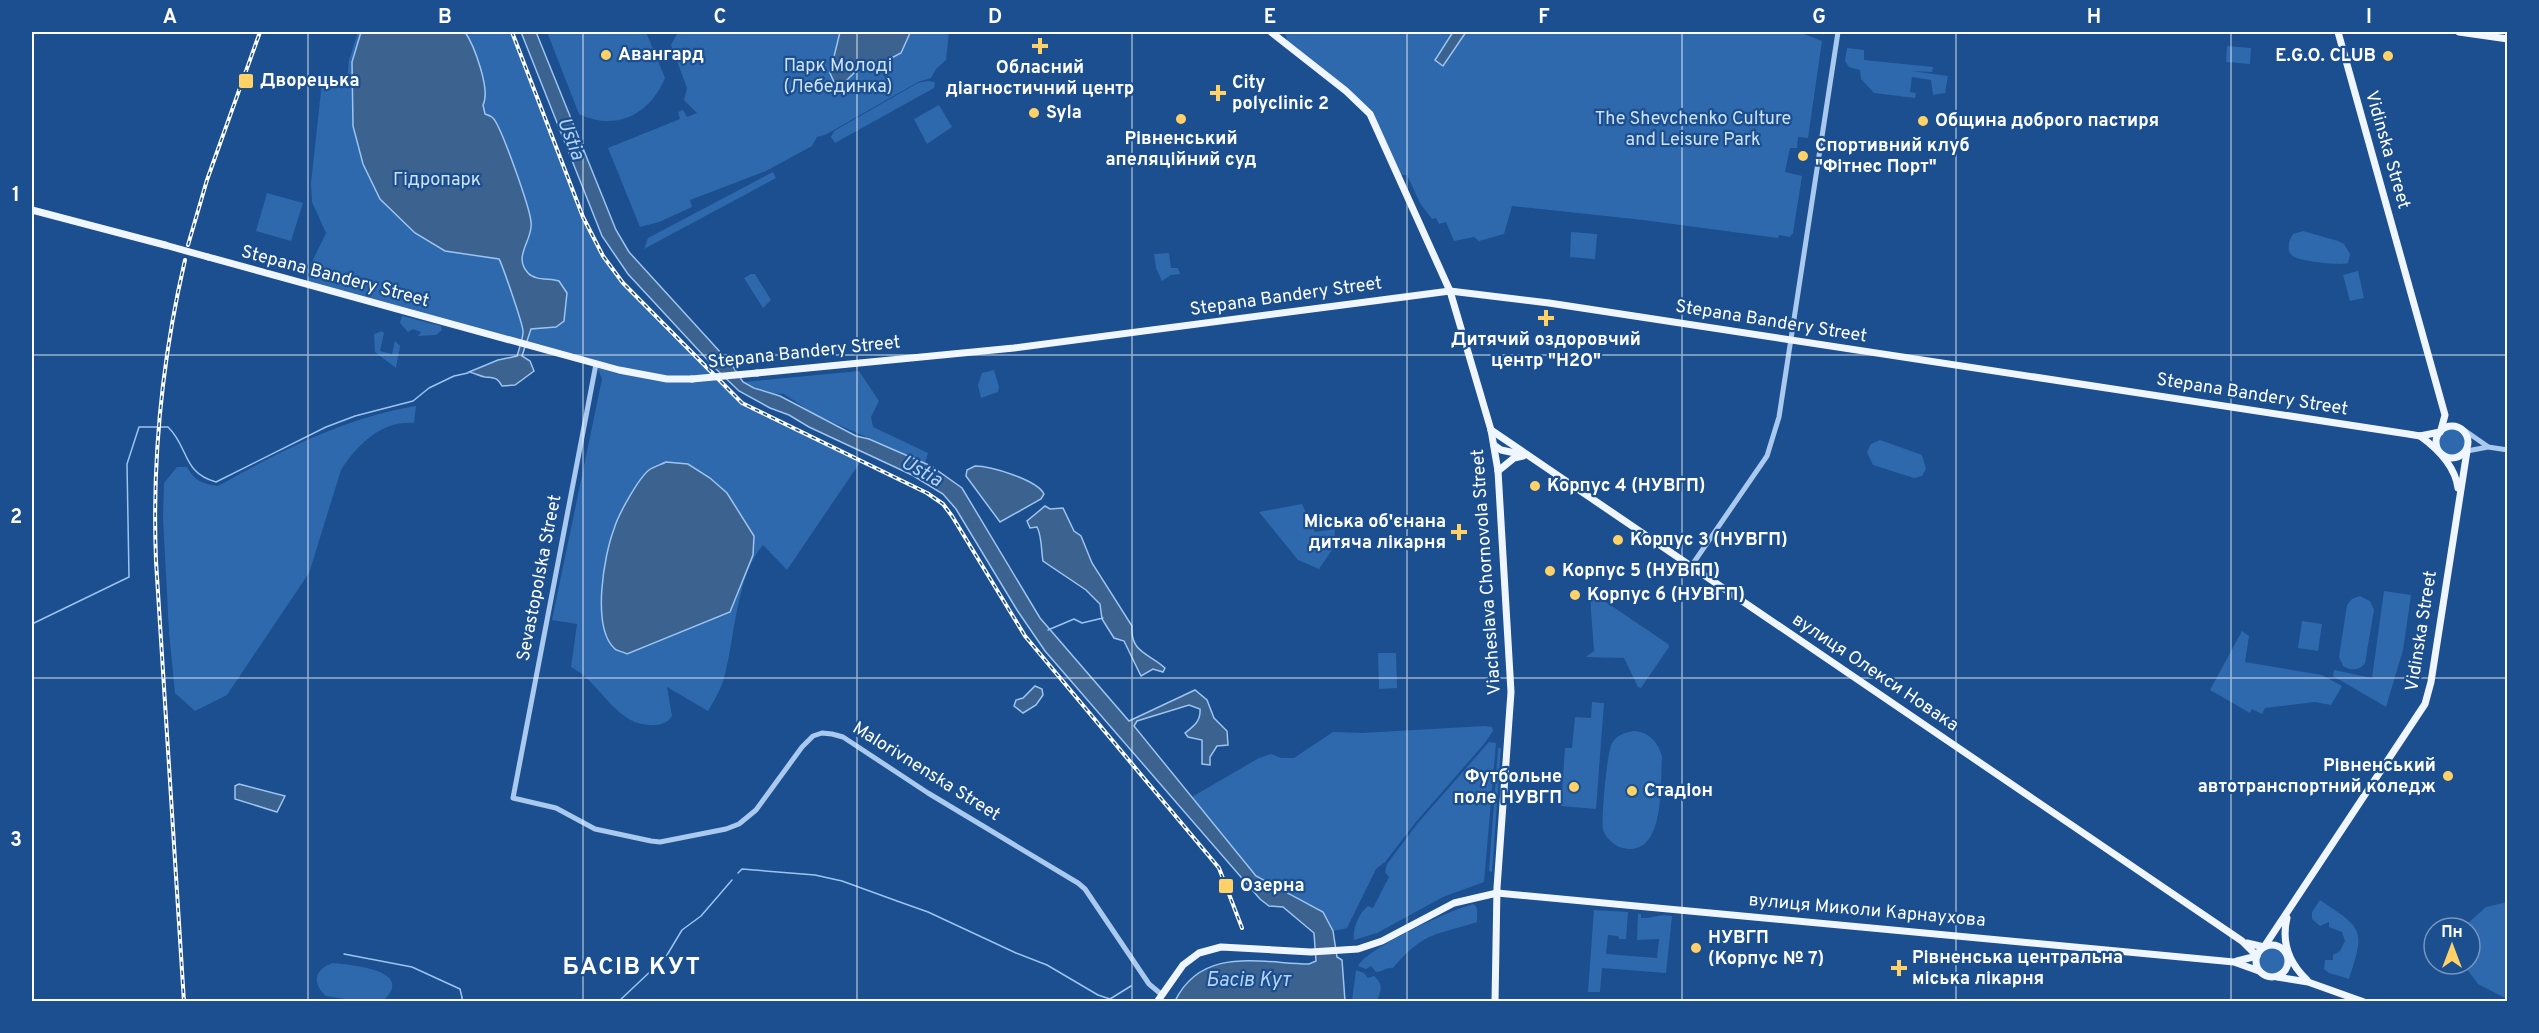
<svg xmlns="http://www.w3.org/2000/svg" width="2539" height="1033" viewBox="0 0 2539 1033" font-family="Overpass,sans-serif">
<rect width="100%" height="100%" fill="#1b4f8f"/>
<!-- green -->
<g fill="#2e69ad">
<path d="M 358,32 L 512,32 L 584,217 L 603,256 L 623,283 L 734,396 L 765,415 L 861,461 L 787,570 L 763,545 C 736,575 735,639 724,678 C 721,689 714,701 708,711 L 667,687 L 672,716 C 664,730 637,726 626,717 C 605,703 594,679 571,667 L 577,624 L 552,620 L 602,379 L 596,364 L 307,284 L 311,264 L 326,233 L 312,202 L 311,183 L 323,73 L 347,81 L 349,60 Z"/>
<path d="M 547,32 L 646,32 L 665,78 C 650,114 616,132 579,114 Z"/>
<path d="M 678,32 L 949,32 L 946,60 L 936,69 L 931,78 L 918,82 L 825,135 L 817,137 L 812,146 L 766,171 L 690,200 L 692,207 L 659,222 L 640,227 L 608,148 L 680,119 L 678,112 L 683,110 L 687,117 L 697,113 L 684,100 L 687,88 L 671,45 Z"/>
<path d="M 1285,32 L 1799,32 L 1822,41 L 1808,138 L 1798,137 L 1797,148 L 1790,148 L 1785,172 L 1802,176 L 1793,233 L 1790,237 L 1779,235 L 1778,238 L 1643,220 L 1512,206 L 1504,234 L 1479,241 L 1474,237 L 1454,241 L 1446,222 L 1439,224 L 1436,218 L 1432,219 L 1420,203 L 1407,175 L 1399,175 L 1373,116 L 1288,46 Z"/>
<path d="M 2227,46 L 2251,48 L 2250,64 L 2226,62 Z"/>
<path d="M 1847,48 L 1864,50 L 1864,60 L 1933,67 L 1932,72 L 1911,71 L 1948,76 L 1945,93 L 1933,95 L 1931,80 L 1912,77 L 1910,92 L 1916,93 L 1915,98 L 1874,93 L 1861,79 L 1860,70 L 1849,67 L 1845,61 Z"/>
<path d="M 927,81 L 935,82 L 934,88 L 835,143 L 831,137 L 834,131 L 918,83 Z"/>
<path d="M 939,105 L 952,127 L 927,144 L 914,119 Z"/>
<path d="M 773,172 L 776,178 L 644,249 L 648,238 Z"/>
<path d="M 267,193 L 303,203 L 291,241 L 256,231 Z"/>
<path d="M 2303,231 L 2338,241 L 2344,244 L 2350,254 L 2348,263 C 2340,266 2301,261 2294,257 C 2285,251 2289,241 2293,234 Z"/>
<path d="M 1571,232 L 1597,234 L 1595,259 L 1570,257 Z"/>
<path d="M 1169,253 L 1171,268 L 1178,268 L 1180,274 L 1171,275 L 1162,281 L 1156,268 L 1154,254 Z"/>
<path d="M 2358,271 L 2364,298 L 2350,301 L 2343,275 Z"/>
<path d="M 751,274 L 755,274 L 771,300 L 763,308 L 744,278 Z"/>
<path d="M 402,316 L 441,326 L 442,330 L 436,335 L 418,336 L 421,332 L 413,329 L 408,332 L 400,323 Z"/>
<path d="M 382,331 L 384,333 L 380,351 L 392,354 L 395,341 L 400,346 L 396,368 L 375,352 L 374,334 Z"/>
<path d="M 994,370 L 999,387 L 998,392 L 981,398 L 978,385 L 982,373 Z"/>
<path d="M 859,371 L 879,401 L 871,417 L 873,427 L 928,453 L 925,463 L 814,414 L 784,394 L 769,393 L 744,382 Z"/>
<path d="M 416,406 L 414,423 C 382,420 357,445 341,470 L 309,573 L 227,695 L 195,711 L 175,693 L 169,632 L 163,518 L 164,483 L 177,467 L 187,467 C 194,481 204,484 218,486 C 281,451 343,418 416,406 Z"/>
<circle cx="2452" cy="442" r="13"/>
<path d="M 1880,440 L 1922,455 L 1926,469 L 1922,476 L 1914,478 L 1873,465 L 1867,452 L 1871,444 Z"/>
<path d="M 1302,504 L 1315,532 L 1335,529 L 1334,547 L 1319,569 L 1298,560 L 1259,512 Z"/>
<path d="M 2384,591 L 2411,595 L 2403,650 L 2386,707 L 2333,676 L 2334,670 L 2372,678 Z"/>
<path d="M 1594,594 L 1668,644 L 1669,647 L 1641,688 L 1638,687 L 1624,658 L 1586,657 L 1594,651 L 1590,596 Z"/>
<path d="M 2360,596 L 2370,601 L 2374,610 L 2365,663 C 2359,671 2351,671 2343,666 L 2339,657 L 2347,605 L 2352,599 Z"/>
<path d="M 2302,621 L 2322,624 L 2318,651 L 2298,648 Z"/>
<path d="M 2242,631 L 2249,636 L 2245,662 L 2322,675 L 2342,686 L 2331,705 L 2315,702 L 2265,708 L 2262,714 L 2252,709 L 2250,713 L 2210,690 Z"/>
<path d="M 1378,653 L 1396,653 L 1397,688 L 1379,689 Z"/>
<path d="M 1592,702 L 1604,703 L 1596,809 L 1561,806 L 1565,748 L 1572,748 L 1575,717 L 1591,718 Z"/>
<path d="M 1485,726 L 1492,727 L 1493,731 L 1484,744 L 1416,822 L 1385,862 L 1376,869 L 1347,928 L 1333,931 L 1328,919 L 1256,876 L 1190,798 L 1259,758 L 1271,754 L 1281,758 L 1294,758 L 1333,732 L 1362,733 Z"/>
<path d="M 1635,731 C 1650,733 1658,742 1662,757 C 1660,783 1666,858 1623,848 C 1614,846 1606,838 1603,830 C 1601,820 1607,751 1612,743 C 1617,735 1625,732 1635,731 Z"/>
<path d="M 1489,742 L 1496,743 L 1484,882 L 1443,897 L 1377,933 L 1354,940 C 1352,929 1359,913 1368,906 L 1373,908 L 1389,877 L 1385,872 L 1387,864 L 1417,824 Z"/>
<path d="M 1498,748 L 1501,748 L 1492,872 L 1489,871 Z"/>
<path d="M 2320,900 C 2362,928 2366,929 2349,979 L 2329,973 L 2324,969 L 2325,960 L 2333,960 L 2333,955 L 2340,951 L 2345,941 L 2342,932 L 2329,927 L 2329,922 L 2320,926 L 2312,919 L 2312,912 Z"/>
<path d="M 2507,902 L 2508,902 L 2507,999 L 2478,984 L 2463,964 L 2470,964 L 2470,928 L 2465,928 L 2466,925 L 2486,907 Z"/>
<path d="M 1474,904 L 1477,908 L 1477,922 C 1434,936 1425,931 1393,968 C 1387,967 1383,972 1376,972 L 1371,966 L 1366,969 L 1358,966 C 1367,948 1452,909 1474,904 Z"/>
<path d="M 1594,910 L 1628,912 L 1626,939 L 1619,939 L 1618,936 L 1608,935 L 1606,954 L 1657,958 L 1659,939 L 1637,940 L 1638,914 L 1641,914 L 1641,918 C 1652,919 1658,913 1672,916 L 1666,973 L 1602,968 L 1600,992 L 1588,992 Z"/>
<circle cx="2272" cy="961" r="13"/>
<path d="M 333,963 C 351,965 418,970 382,1002 L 359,1001 L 326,996 C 311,982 315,969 333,963 Z"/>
<path d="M 1356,970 L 1364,973 L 1368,978 L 1374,976 C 1384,985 1381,990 1377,1001 L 1352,1001 Z"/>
</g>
<!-- water -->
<g fill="#3c6290" stroke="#9cc4f0" stroke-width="1.5">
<path d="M 361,32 L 465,32 C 474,45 491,90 483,105 L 485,114 C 488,115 491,116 493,118 C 501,126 530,208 531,222 C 534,239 512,256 528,273 C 535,281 550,278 559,281 L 567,293 L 564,321 L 556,327 L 531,329 L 522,356 L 530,361 L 534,371 L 515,385 L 502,386 C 497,377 494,378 485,377 C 479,376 475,373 469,372 L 498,360 L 517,356 C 519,349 523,339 523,332 C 524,327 502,264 499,259 L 445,251 L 415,233 L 380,199 L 363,164 L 353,126 L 352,62 Z"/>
<path d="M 521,32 L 536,32 L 616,230 L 629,252 L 732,365 L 743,382 L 754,388 L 780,396 L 856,436 L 869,439 L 931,466 L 962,488 L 1040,618 L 1129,721 L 1195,690 L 1207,700 L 1214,718 L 1227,731 L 1228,745 L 1217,746 L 1210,757 L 1210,765 L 1202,764 L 1202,740 L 1188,737 L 1185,733 C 1194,726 1201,721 1200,709 L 1189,705 L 1137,721 L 1134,726 L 1256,876 L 1323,912 L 1333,931 L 1337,957 L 1342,960 L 1345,1001 L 1175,1001 C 1202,946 1259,963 1309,964 L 1316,961 L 1314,933 L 1283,907 L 1269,906 L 1260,899 L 1045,651 L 1017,610 L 956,509 L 943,494 L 912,475 L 809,427 L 789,415 L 770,408 L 739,391 L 715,368 L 628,274 L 602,236 Z"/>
<path d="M 840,32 L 907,32 L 910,33 L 901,53 L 882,63 L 858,69 L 844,83 L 834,82 L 830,73 Z"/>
<path d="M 1453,32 L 1466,32 L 1443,66 L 1435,60 Z"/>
<path d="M 666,462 L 688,464 L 710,478 L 727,493 L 754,536 L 753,555 L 730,612 L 627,654 C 624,652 617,651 615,649 C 591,628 604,555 614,529 C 618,515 638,479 649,470 C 653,467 660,465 666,462 Z"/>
<path d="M 975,466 C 991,466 1037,480 1044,494 L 1041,499 L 1000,522 L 966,476 L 967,470 Z"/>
<path d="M 1045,506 L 1050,509 L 1063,508 L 1074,531 L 1081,536 L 1092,563 L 1132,626 C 1130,653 1149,653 1165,668 L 1163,672 L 1153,669 L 1141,676 L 1124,641 L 1114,638 L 1102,619 L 1100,604 L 1086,590 L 1043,561 C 1041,550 1042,536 1037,527 L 1030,528 L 1027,521 Z"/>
<path d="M 1035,686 L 1042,689 L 1043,695 L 1036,705 L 1023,713 L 1014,706 L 1016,700 L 1023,698 Z"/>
<path d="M 239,784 L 285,796 L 277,812 L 235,799 L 235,786 Z"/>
</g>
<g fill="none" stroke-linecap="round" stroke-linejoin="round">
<!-- stream -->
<g stroke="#9cc4f0" stroke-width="1.5">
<path d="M 32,624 L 129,577 L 127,464 L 139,427 L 168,427 C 189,447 182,473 216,482 L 326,427 L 355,416 L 413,401 L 429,388 L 454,376 L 468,373"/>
<path d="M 1048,630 L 1074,619 L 1082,623 L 1103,618"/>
<path d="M 738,873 L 742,869 L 815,875 L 842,881 L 897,901 L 928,912 L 1016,953 L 1047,965 L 1098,995 L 1110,999 L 1131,986"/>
<path d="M 344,954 L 412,967 L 460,989 L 463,1002"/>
<path d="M 618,1002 L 654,968 L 667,955 L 682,930 L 701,916 L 732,880"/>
</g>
<!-- minor -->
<g stroke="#a9c9ee" stroke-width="5">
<path d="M 596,364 L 513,798 L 556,808 L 595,829 L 651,841 L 660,842 L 726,829 L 739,824 L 756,810 L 802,747 L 813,736 L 822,733 L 832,734 L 843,737 L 928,793 L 1078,883 L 1085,889 L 1149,984 L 1161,994"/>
<path d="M 2464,430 L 2487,446"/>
<path d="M 2467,451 L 2488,447 L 2508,450"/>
<path d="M 1692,565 L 1767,456 L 1779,417 L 1838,32"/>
</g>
<!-- major -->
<g stroke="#f0f6ff" stroke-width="7">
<path d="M 1271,32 L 1346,91 L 1370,114 L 1450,291 L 1491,430 L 1498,471 L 1511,692 L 1497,888 L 1495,1002"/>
<path d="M 2338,32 L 2445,415 L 2441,430"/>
<path d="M 2459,32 L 2508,39"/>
<path d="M 32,210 L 165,245"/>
<path d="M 208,257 L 619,370 L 667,379 L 692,379"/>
<path d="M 757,373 L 1014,348 L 1450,291 L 1549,303 L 2408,434 L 2420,436 L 2440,432"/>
<circle cx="2452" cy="442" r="16"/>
<path d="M 1491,430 L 2242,941 L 2257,956 L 2237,961"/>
<path d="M 2420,436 C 2438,449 2455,466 2458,488"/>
<path d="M 1494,445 L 1501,450 L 1520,454"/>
<path d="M 1498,471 L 1514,458 L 1523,456"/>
<path d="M 2287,918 C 2281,943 2289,963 2307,980"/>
<path d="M 2247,943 L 2264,947 L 2425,704 L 2431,682 L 2467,451"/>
<circle cx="2272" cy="961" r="16"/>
<path d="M 2277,977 L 2308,982 L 2364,1002"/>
<path d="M 1157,1002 L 1183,965 L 1199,953 L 1221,947 L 1311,952 L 1358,949 L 1382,941 L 1454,903 L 1497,893 L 2234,962 L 2259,971"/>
</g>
<defs>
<g id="rail">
<path d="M 512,32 L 583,217 L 603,256 L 623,283 L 742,403 L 927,493 L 943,504 L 952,516 L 1025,636 L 1219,868 L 1242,928"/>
<path d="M 188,245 L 207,180 L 260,32"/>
<path d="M 184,1002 L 156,561 C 152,460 162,359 185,260"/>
</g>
</defs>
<!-- rail casing -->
<use href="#rail" stroke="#fff" stroke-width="4"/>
<!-- rail -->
<use href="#rail" stroke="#1b4f8f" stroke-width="1.5" stroke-dasharray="4.5" stroke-linecap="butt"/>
<!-- major-bridge -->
<g stroke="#f0f6ff" stroke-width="7">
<path d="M 165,245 L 208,257"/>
<path d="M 692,379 L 757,373"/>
</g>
</g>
<!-- grid -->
<path fill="none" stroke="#fff" stroke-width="1.5" stroke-opacity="0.55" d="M 308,32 L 308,1002M 583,32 L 583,1002M 857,32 L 857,1002M 1132,32 L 1132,1002M 1407,32 L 1407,1002M 1682,32 L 1682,1002M 1956,32 L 1956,1002M 2231,32 L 2231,1002M 32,355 L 2508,355M 32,678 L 2508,678"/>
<!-- markers -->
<g fill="#ffd166" stroke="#1b4f8f" stroke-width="2">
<path d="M1037 37h6v6h6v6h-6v6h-6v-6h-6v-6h6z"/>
<circle cx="606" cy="55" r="6"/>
<circle cx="2388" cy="56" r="6"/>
<rect x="238" y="73" width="16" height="16" rx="3"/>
<path d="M1215 84h6v6h6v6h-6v6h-6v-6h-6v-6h6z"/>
<circle cx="1034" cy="113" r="6"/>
<circle cx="1181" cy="119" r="6"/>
<circle cx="1923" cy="121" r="6"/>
<circle cx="1803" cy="156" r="6"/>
<path d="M1543 309h6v6h6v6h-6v6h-6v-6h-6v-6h6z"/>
<circle cx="1535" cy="486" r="6"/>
<path d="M1456 523h6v6h6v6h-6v6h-6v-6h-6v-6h6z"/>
<circle cx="1618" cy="540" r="6"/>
<circle cx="1550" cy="571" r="6"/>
<circle cx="1575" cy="595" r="6"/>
<circle cx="2448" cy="776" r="6"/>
<circle cx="1574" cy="787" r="6"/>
<circle cx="1632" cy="791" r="6"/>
<rect x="1218" y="878" width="16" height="16" rx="3"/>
<circle cx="1696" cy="948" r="6"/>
<path d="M1896 959h6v6h6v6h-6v6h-6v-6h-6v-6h6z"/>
</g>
<g text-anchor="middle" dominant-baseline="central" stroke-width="4.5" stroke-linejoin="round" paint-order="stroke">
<!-- poi labels -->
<g font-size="18" font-weight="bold" fill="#fff" stroke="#1b4f8f" text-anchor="start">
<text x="618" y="55">Авангард</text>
<text x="2376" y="56" text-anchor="end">E.G.O. CLUB</text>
<text x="1040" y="68" text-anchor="middle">Обласний<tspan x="1040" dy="21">діагностичний центр</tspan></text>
<text x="260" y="81">Дворецька</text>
<text x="1232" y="83">City<tspan x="1232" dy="21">polyclinic 2</tspan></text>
<text x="1046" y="113">Syla</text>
<text x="1935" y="121">Община доброго пастиря</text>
<text x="1181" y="139" text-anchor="middle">Рівненський<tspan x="1181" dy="21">апеляційний суд</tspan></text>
<text x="1815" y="146">Спортивний клуб<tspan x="1815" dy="21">"Фітнес Порт"</tspan></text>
<text x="1546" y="340" text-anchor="middle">Дитячий оздоровчий<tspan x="1546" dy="21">центр "H2O"</tspan></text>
<text x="1547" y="486">Корпус 4 (НУВГП)</text>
<text x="1446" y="522" text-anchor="end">Міська об'єнана<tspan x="1446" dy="21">дитяча лікарня</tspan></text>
<text x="1630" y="540">Корпус 3 (НУВГП)</text>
<text x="1562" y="571">Корпус 5 (НУВГП)</text>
<text x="1587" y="595">Корпус 6 (НУВГП)</text>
<text x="2436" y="766" text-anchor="end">Рівненський<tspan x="2436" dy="21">автотранспортний коледж</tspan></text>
<text x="1562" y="777" text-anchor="end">Футбольне<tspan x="1562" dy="21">поле НУВГП</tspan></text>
<text x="1644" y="791">Стадіон</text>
<text x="1240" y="886">Озерна</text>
<text x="1708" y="938">НУВГП<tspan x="1708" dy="21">(Корпус № 7)</tspan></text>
<text x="1912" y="958">Рівненська центральна<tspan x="1912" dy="21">міська лікарня</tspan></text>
</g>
<!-- park labels -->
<g font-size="18" fill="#cfe3fa" stroke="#1b4f8f">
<text x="838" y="66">Парк Молоді<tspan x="838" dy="21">(Лебединка)</tspan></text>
<text x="1693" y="119">The Shevchenko Culture<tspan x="1693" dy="21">and Leisure Park</tspan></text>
<text x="437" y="180">Гідропарк</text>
</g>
<!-- street labels -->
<g font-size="18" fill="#fff" stroke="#1b4f8f">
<text transform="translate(2387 150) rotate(74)">Vidinska Street</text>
<text transform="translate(335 277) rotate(15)">Stepana Bandery Street</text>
<text transform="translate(1286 297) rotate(-8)">Stepana Bandery Street</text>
<text transform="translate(1771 322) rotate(9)">Stepana Bandery Street</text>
<text transform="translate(804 353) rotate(-6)">Stepana Bandery Street</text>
<text transform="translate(2252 395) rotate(9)">Stepana Bandery Street</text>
<text transform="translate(1487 572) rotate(-94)">Viacheslava Chornovola Street</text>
<text transform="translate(540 578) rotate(-79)">Sevastopolska Street</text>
<text transform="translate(2422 631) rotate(-81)">Vidinska Street</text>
<text transform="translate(1875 673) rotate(34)">вулиця Олекси Новака</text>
<text transform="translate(926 772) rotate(32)">Malorivnenska Street</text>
<text transform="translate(1867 911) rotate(5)">вулиця Миколи Карнаухова</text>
</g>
<!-- water labels -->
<g font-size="20" font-style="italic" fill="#b5d3f5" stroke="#1b4f8f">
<text transform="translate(570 139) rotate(69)">Ustia</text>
<text transform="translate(921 472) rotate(29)">Ustia</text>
<text x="1248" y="981">Басів Кут</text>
</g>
<!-- district labels -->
<g font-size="24" font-weight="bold" letter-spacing="1.5" fill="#fff" stroke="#1b4f8f">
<text x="632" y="968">БАСІВ КУТ</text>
</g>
</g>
<!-- border -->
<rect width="2539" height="1033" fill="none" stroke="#1b4f8f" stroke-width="66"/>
<!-- north arrow -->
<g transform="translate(2452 946)"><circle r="28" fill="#1b4f8f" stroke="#7695bc" stroke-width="1.5"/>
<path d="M0-4.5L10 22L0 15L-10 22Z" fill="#ffd166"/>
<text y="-9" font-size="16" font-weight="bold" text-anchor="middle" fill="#ffffff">Пн</text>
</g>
<rect x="33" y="33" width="2473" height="967" fill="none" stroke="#fff" stroke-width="2"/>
<g font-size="20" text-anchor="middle" font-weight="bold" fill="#fff">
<text x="170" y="23">A</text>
<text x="445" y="23">B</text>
<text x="720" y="23">C</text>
<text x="995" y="23">D</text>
<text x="1270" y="23">E</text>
<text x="1544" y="23">F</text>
<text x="1819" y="23">G</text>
<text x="2094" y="23">H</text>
<text x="2369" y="23">I</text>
<text x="16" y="201">1</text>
<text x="16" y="523">2</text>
<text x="16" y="846">3</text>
</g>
</svg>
